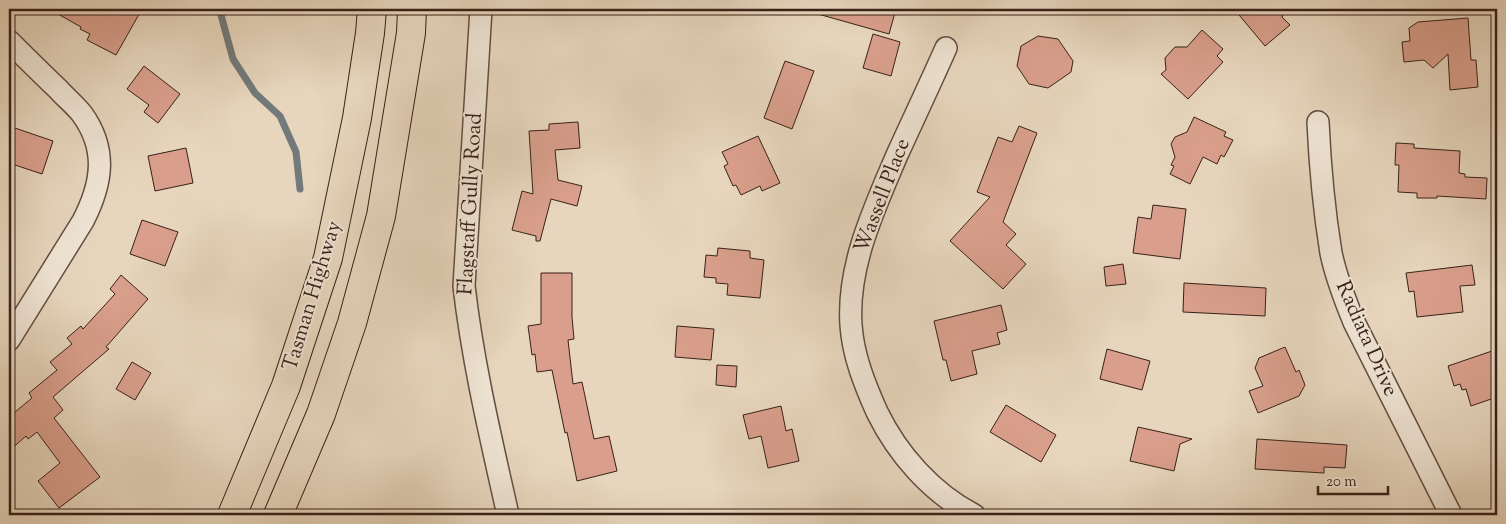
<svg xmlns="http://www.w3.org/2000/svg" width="1506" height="524" viewBox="0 0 1506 524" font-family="'Sorts Mill Goudy',serif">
<rect width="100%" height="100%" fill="#e7d6bd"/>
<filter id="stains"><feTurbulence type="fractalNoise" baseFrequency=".004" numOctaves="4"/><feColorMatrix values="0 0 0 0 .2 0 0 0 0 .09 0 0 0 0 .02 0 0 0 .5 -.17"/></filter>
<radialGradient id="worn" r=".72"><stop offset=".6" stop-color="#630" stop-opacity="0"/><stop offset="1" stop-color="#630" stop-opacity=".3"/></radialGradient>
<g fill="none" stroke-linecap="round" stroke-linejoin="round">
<!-- stream -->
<path stroke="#737a7b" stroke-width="7" d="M 221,9 L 221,15 L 233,59 L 255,93 L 280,116 L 296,152 L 300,189"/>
</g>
<!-- building -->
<g fill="#d99f8c" stroke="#382119">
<path d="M 49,9 L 142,9 L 116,55 L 87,40 L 90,34 L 80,29 L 81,27 Z"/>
<path d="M 819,9 L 896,9 L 889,34 L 818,14 Z"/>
<path d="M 1234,9 L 1286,9 L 1282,17 L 1290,25 L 1265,46 Z"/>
<path d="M 1468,18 L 1471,60 L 1476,60 L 1478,87 L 1450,90 L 1448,54 L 1433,68 L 1424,60 L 1404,62 L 1402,42 L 1410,41 L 1409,28 L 1418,22 Z"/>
<path d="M 1202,30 L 1223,49 L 1217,56 L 1223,62 L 1188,99 L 1161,74 L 1166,70 L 1165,58 L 1175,47 L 1187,47 Z"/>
<path d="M 873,34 L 900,42 L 891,76 L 863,68 Z"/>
<path d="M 1038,36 L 1058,39 L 1073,61 L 1071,72 L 1048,88 L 1029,84 L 1017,66 L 1021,46 Z"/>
<path d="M 785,61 L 814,71 L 792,129 L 764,118 Z"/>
<path d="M 144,66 L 180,94 L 158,123 L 144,112 L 149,105 L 127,89 Z"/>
<path d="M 1194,117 L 1226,132 L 1224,136 L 1233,140 L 1224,157 L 1221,155 L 1217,164 L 1203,157 L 1190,184 L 1170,174 L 1174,166 L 1171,165 L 1175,157 L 1171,144 L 1175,137 L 1187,132 Z"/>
<path d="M 578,122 L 580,148 L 555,150 L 558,180 L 582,186 L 577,206 L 551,199 L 540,241 L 536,241 L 536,236 L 512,230 L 522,191 L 533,194 L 529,131 L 549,130 L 549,124 Z"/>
<path d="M 9,126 L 53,141 L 42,174 L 9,163 Z"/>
<path d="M 1019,126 L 1037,133 L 1003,222 L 1016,234 L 1006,245 L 1026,264 L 1003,289 L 950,241 L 990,197 L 977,192 L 998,137 L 1012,142 Z"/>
<path d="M 758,136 L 780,183 L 762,191 L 760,186 L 741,195 L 736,185 L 733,186 L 724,166 L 728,164 L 722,152 Z"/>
<path d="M 1396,143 L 1414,144 L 1414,148 L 1460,151 L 1459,173 L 1465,174 L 1465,177 L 1487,178 L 1486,199 L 1437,196 L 1437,198 L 1417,198 L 1417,193 L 1398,192 L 1399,165 L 1395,165 Z"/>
<path d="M 186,148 L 193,183 L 155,191 L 148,156 Z"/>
<path d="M 1153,205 L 1186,209 L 1180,259 L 1133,253 L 1138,217 L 1151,219 Z"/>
<path d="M 142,220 L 178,232 L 165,266 L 130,254 Z"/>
<path d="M 718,248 L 750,251 L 750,258 L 764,260 L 760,298 L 727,295 L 728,284 L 716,283 L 716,278 L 704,277 L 706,255 L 717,256 Z"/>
<path d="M 1123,264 L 1126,284 L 1106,286 L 1104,267 Z"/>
<path d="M 1472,265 L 1475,285 L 1460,286 L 1463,312 L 1417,317 L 1414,291 L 1409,292 L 1406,273 Z"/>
<path d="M 541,273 L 572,273 L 572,317 L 574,339 L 568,340 L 573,384 L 582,382 L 594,439 L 609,436 L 617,471 L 577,481 L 567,432 L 565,433 L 552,370 L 537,372 L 535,354 L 532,355 L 528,326 L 541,324 Z"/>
<path d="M 121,275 L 148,299 L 106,347 L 109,349 L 53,397 L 63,410 L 54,418 L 100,477 L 59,508 L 38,481 L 60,463 L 37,432 L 28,439 L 26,436 L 9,451 L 9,417 L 32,398 L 29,393 L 57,370 L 50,362 L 72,344 L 67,338 L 81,326 L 83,329 L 115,294 L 110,289 Z"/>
<path d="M 1184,283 L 1266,288 L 1265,316 L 1183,312 Z"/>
<path d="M 1001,305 L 1007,330 L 997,333 L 1000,344 L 972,351 L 977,374 L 951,381 L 946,360 L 943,360 L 934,321 Z"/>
<path d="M 677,326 L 714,329 L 711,360 L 675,357 Z"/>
<path d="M 1285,347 L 1296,372 L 1299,370 L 1305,385 L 1299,396 L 1258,413 L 1249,391 L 1263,386 L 1255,368 L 1259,358 Z"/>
<path d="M 1107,349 L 1150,361 L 1142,390 L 1100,379 Z"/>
<path d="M 1492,351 L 1497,365 L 1497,378 L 1492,380 L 1497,397 L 1471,406 L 1466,389 L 1462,390 L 1460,384 L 1454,386 L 1448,366 Z"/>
<path d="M 132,362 L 151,373 L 135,400 L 116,389 Z"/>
<path d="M 717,365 L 737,366 L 736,387 L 716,385 Z"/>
<path d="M 1006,405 L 1056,435 L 1041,462 L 990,432 Z"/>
<path d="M 781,406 L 786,431 L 792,429 L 799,461 L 768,468 L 761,436 L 749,439 L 743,415 Z"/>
<path d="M 1138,427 L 1192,439 L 1180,444 L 1174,471 L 1130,461 Z"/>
<path d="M 1257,439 L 1347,445 L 1345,468 L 1324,467 L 1324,473 L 1255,469 Z"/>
</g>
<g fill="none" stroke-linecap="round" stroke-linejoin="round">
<defs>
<g id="street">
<path d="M 481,9 L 464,286 C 473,364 491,439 508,515"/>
<path d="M 9,41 C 25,57 41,73 58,89 C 65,97 75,105 82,114 C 108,150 102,184 83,221 L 9,340"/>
<path d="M 946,48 C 930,84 913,120 897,155 C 874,209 847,266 851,325 C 853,356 865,385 877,412 C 898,455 932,493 974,515"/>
<path d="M 1318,122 C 1320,166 1324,210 1331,253 C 1336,277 1345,300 1354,322 L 1451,515"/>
</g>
<g id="highway">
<path d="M 232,515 L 286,386 L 328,258 L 357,118 L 370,33 L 372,9"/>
<path d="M 278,515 L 321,414 L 352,323 L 381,216 L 411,33 L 412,9"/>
</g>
</defs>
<!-- street casing -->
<use href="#street" stroke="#644e42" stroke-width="24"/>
<!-- highway casing -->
<use href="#highway" stroke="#382119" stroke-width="30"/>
<!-- street -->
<use href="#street" stroke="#efe4d4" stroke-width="21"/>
<!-- highway -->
<use href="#highway" stroke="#e7d6bd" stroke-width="28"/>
</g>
<g text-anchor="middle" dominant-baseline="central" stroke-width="4" stroke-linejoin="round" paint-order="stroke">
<!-- street labels -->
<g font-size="21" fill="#382119" stroke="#efe4d4">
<text transform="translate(883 196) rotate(-69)">Wassell Place</text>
<text transform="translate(471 204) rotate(-87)">Flagstaff Gully Road</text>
<text transform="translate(313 296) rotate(-73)">Tasman Highway</text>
<text transform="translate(1366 339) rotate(66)">Radiata Drive</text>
</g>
</g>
<!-- margin -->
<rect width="1506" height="524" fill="none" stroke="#e7d6bd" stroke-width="30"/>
<rect x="10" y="10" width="1486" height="504" fill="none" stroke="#382119" stroke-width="2.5"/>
<rect x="15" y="15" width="1476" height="494" fill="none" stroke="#382119"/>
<!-- scale -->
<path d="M1318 486v8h70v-8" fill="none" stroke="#382119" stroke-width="2.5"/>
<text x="1326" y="486" font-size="15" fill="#382119" stroke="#efe4d4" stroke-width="4" paint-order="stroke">20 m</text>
<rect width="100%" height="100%" filter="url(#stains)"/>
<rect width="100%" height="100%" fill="url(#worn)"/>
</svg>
